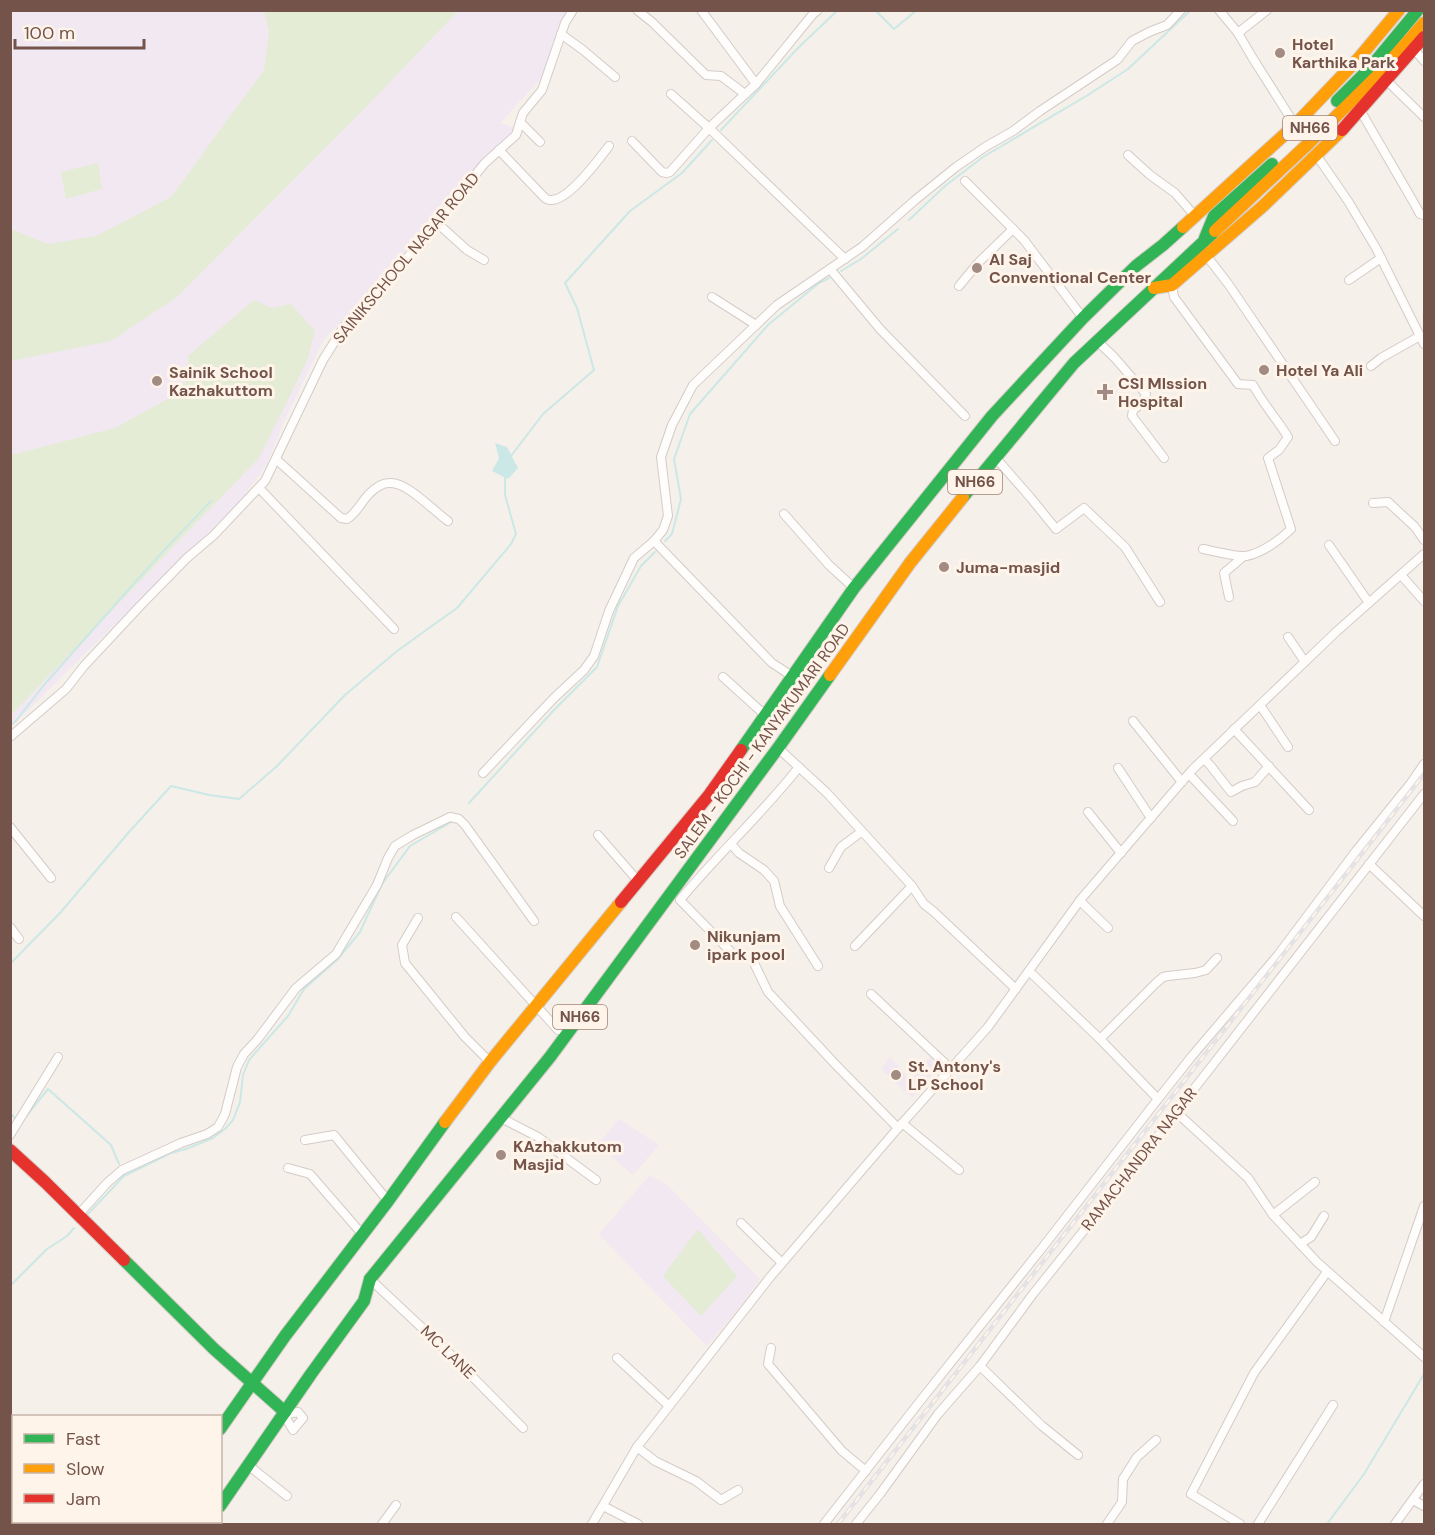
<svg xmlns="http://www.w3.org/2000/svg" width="1435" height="1535" viewBox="0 0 1435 1535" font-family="'DM Sans',sans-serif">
<rect width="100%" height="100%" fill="#f6f0ea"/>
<!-- education -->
<g fill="#f1e8f2">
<path d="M 11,11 L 573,11 L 546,73 L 500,123 L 517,129 L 436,210 L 384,279 L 324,339 L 283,423 L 266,466 L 240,501 L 11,727 Z"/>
<path d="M 890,1056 L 910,1081 L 930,1057 L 941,1064 L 912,1098 L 881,1069 Z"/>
<path d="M 619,1119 L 659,1145 L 633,1175 L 598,1144 Z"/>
<path d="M 650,1175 L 667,1185 L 760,1279 L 742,1304 L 707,1346 L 599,1234 Z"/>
</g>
<!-- green -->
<g fill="#e5ecd5">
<path d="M 264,11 L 458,11 L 367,106 L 177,297 L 111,341 L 11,361 L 11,229 L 48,244 L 96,236 L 171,197 L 264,70 L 269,33 Z"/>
<path d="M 98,163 L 102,189 L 66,199 L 61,172 Z"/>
<path d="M 254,300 L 272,308 L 291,304 L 315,331 L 307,361 L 259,458 L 11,715 L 11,455 L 115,428 L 173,396 L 189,377 L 188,356 Z"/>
<path d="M 698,1229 L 737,1276 L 701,1316 L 663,1276 Z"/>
</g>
<!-- water -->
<path fill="#cbe8e6" d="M 495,443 L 507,447 L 518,468 L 508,479 L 492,471 L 499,458 Z"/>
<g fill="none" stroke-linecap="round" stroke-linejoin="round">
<!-- stream -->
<g stroke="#cbe8e6" stroke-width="2">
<path d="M 875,10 L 894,29 L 917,10"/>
<path d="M 721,130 L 799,47 L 838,10"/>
<path d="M 909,220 L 945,186 L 983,157 L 1088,95 L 1128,69 L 1191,10"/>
<path d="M 841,271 L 861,259 L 898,229"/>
<path d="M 511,456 L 543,414 L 594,370 L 577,308 L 565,283 L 630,211 L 682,173 L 712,140"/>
<path d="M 665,541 L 672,534 L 681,499 L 674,459 L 690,414 L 768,325 L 819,283 L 829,278"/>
<path d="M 10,725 L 15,722 L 44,685 L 129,589 L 169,545 L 211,501"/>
<path d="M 469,803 L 554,710 L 597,667 L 618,606 L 641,566 L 655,552"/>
<path d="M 10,964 L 60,913 L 129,832 L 171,786 L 209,795 L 239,799 L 277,766 L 345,695 L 397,651 L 457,608 L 511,544 L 516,534 L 505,495 L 505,475"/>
<path d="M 10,1113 L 17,1120"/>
<path d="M 27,1115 L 48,1089 L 111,1145 L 119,1164"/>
<path d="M 87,1215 L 124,1176 L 171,1153 L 186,1149 L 213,1138 L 225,1129 L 233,1120 L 240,1102 L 243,1075 L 249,1060 L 288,1016 L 304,989 L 337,960 L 360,932 L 382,884 L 410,846 L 453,821"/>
<path d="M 10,1286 L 47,1249 L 67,1236 L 74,1228"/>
<path d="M 1327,1524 L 1364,1474 L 1424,1374"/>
</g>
<defs>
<g id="street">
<path d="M 637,10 L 652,22 L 706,75 L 721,76 L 745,94"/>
<path d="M 701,10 L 756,84"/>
<path d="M 1219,10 L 1238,33 L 1252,57 L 1295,125"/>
<path d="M 1238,33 L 1267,10"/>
<path d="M 561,34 L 583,50 L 615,77"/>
<path d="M 1414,49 L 1424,61"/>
<path d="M 1387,81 L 1424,117"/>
<path d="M 671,94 L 709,128 L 845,259"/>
<path d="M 1360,110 L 1414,203 L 1420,214 L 1424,215"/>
<path d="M 520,122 L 540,142"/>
<path d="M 632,141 L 662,172 L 666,173 L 670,172 L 709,128 L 756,84 L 813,14 L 818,10"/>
<path d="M 499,150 L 542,195 C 545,198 546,200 550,200 C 568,202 599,159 609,146"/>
<path d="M 1128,155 L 1150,175 L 1175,193 L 1195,216"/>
<path d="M 1317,156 L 1348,201 L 1376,248 L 1424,344"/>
<path d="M 965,181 L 1024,240 L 1083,318"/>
<path d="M 436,222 L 467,250 L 484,260"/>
<path d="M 1206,255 L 1229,285 L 1335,441"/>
<path d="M 830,269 L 880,329 L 965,416"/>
<path d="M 1349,280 L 1381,258"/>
<path d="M 1172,285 L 1174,297 L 1238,384 L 1253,385 C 1263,404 1277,419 1288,437 L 1279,450 L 1268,458 L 1291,529 C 1280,540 1262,553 1246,556 C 1237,557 1213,551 1203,549"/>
<path d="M 959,286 L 978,263 L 1013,229"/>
<path d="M 712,297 L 756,325"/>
<path d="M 1097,341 L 1114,357 L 1146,394 C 1145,401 1139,406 1133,410 L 1132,416 L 1164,458"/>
<path d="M 1371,366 L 1381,358 L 1420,336"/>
<path d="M 995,457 L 1030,497 L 1056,529 L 1084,508 L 1125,547 L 1160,602"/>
<path d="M 277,460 L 341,518 L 347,519 C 357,513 361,502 369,494 C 374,489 382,483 389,483 C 407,481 433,511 448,521"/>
<path d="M 259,488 L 394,629"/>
<path d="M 1373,503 L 1388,502 L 1415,527 L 1424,540"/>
<path d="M 784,514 L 829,565 L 854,588"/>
<path d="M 654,541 L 772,663 L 792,676"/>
<path d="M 1329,545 L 1369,603"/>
<path d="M 1401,575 L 1424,601"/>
<path d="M 1229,597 L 1224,573 L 1244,556"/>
<path d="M 1288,637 L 1305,662"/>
<path d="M 723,677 L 765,715"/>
<path d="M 1260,705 L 1288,747"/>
<path d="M 1133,721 L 1182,782"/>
<path d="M 1234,729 L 1309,810"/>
<path d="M 10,737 L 66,689 L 84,666 L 140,606 L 187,558 L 214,535 L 265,481 L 323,360 L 345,325 L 388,281 L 485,163 L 516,135 L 523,113 L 542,90 L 565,23 L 573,10"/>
<path d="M 778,748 L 827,793 L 912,886 L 924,904 L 933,911 L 1016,989"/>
<path d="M 1204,759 L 1210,765 L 1231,792 L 1242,786 L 1255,782 L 1269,766"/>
<path d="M 1118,768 L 1151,818"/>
<path d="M 483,773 L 554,698 L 584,670 L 594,656 L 609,611 L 634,558 L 654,541 L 663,530 L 668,516 L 661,457 L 672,425 L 693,385 L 777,305 L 862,247 L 914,201 L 956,167 L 985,147 L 1013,131 L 1040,111 L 1117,60 L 1132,41 L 1149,32 L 1167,25 L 1181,10"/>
<path d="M 1189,774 L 1233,821"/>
<path d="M 1088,812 L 1121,853"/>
<path d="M 10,827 L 51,878"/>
<path d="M 598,835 L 638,881"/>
<path d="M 731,844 L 739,853 L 764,870 L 774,881 L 780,906 L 818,966"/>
<path d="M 1369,864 L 1424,916"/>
<path d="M 829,868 L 841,847 L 861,832"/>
<path d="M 1080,901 L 1108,928"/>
<path d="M 456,917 L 558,1030"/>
<path d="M 418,918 L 402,945 L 405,963 L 465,1037 L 490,1062"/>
<path d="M 10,927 L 19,939"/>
<path d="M 855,946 L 912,886"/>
<path d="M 733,954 L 680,900 C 718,854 762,814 799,767"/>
<path d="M 754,963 L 768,992 L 836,1065 L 898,1128"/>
<path d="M 871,994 L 951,1069"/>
<path d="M 1100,1039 L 1155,984 L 1163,977 L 1168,976 L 1195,973 L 1206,970 L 1217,958"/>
<path d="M 1158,1099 L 1192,1056 L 1278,955 L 1356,851 L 1411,783 L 1424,764"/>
<path d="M 1176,1112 L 1248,1178 L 1273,1215 L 1317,1262 L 1424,1357"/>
<path d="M 501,1118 L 538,1137 L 596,1180"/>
<path d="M 902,1123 L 959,1170"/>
<path d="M 10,1135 L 58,1057"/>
<path d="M 305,1140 L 334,1135 L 388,1201"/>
<path d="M 288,1168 L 310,1174 L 362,1234"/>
<path d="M 79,1214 L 107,1183 L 122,1170 L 181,1143 L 207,1134 L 218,1127 L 225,1114 L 237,1067 L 244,1054 L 257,1040 L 296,988 L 336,954 L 377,885 L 388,858 L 395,846 L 413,835 L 450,817 L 459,819 L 465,825 L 534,921"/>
<path d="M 1273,1215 L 1315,1182"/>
<path d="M 741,1223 L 782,1263"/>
<path d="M 1300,1244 L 1311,1237 L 1324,1216"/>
<path d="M 370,1279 L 451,1355 L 523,1428"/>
<path d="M 1384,1322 L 1421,1215 L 1424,1206"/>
<path d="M 771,1348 L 768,1364 L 842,1451 L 866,1471"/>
<path d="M 617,1358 L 669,1406"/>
<path d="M 980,1366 L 1041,1425 L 1078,1455"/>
<path d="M 285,1412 L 288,1414 L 286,1418 L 293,1430 L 303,1418 L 298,1412 L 288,1414"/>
<path d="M 10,1443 L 14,1445"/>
<path d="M 637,1447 L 655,1461 L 696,1481 L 721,1500 L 738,1490"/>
<path d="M 248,1465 L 287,1496"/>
<path d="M 1413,1500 L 1424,1506"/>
<path d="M 603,1506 L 638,1524"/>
<path d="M 132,1522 L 136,1524"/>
<path d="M 62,1524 L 64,1522"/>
<path d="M 382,1524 L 396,1505"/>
<path d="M 592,1524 L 637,1447 L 771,1276 L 898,1128 L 988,1027 L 1081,899 L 1192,770 L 1336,632 L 1424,554"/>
<path d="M 824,1524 L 921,1400 L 1042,1248 L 1158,1099 L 1100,1039 L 1029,971"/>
<path d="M 856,1524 L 880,1494 L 938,1414 L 980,1366 L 1033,1294 L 1141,1159 L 1176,1112 L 1424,794"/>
<path d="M 1107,1524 L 1122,1502 L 1123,1479 L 1137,1457 L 1156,1440"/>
<path d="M 1240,1524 L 1191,1494 L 1254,1373 L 1327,1272"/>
<path d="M 1258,1524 L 1333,1405"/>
<path d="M 1395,1524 L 1424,1484"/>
</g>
<g id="fast">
<path d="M 1337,101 L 1369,69 L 1418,10"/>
<path d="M 1205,238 L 1214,216 L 1272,164"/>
<path d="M 963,497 L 1074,363 L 1215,231"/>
<path d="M 741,750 L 854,588 L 992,416 L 1083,318 L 1136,266 L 1163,245 L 1183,227"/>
<path d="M 124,1260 L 214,1349 L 285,1412"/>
<path d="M 370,1279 L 550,1057 L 778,748 L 830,675"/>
<path d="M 220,1429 L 285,1336 L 388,1201 L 445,1122"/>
<path d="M 220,1506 L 311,1374 L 364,1301 L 370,1279"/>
<path d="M 153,1524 L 155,1522"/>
<path d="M 208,1524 L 210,1522"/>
</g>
<g id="slow">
<path d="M 1183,227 L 1295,125 L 1359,58 L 1399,10"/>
<path d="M 1215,231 L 1309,143 L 1377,76 L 1424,23"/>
<path d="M 1154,288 L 1172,285 L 1263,206 L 1342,130"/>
<path d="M 830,675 L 910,563 L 963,497"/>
<path d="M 445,1122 L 490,1062 L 621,902"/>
</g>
<g id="jam">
<path d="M 1342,130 L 1424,37"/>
<path d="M 621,902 L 709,795 L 741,750"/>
<path d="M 10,1150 L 45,1182 L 124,1260"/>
</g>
</defs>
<!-- street casing -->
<use href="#street" stroke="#d4cbc7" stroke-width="10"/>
<!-- fast casing -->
<use href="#fast" stroke="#d5cbc6" stroke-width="14"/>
<!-- slow casing -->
<use href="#slow" stroke="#d5cbc6" stroke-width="14"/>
<!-- jam casing -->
<use href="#jam" stroke="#d5cbc6" stroke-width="14"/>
<!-- street -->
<use href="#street" stroke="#fefdfc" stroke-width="8"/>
<!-- fast -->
<use href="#fast" stroke="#30b455" stroke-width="12"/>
<!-- slow -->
<use href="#slow" stroke="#ff9f0a" stroke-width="12"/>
<!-- jam -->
<use href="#jam" stroke="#e5322d" stroke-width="12"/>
<defs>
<path id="rail" d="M 838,1524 L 1424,774"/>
</defs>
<!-- rail casing -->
<use href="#rail" stroke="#e4e2e4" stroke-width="4.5"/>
<!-- rail -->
<use href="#rail" stroke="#fff4ea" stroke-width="2" stroke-dasharray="7" stroke-linecap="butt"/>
</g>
<!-- markers -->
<g fill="#a28b82" stroke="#fff4ea" stroke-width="2">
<circle cx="1280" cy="53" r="6"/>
<circle cx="977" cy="268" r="6"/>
<circle cx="1264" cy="370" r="6"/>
<circle cx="157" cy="381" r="6"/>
<path d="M1102 383h6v6h6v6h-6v6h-6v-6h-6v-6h6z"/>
<circle cx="944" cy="567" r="6"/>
<circle cx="695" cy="945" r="6"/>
<circle cx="896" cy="1075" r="6"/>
<circle cx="501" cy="1155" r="6"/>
</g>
<g text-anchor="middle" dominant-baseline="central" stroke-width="6" stroke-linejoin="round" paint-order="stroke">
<!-- shield labels -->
<g fill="#fff4ea" stroke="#9e847a" stroke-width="1.5">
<rect x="1283" y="116" width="54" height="24" rx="4.5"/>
<rect x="948" y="470" width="54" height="24" rx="4.5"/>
<rect x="553" y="1005" width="54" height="24" rx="4.5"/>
</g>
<g font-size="15" font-weight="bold" fill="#74544a">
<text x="1310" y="128">NH66</text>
<text x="975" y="482">NH66</text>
<text x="580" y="1017">NH66</text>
</g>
<!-- poi labels -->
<g font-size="16" font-weight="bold" fill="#74544a" stroke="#fff4ea" text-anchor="start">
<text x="1292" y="44">Hotel<tspan x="1292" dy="18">Karthika Park</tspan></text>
<text x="989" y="259">Al Saj<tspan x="989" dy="18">Conventional Center</tspan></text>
<text x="1276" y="370">Hotel Ya Ali</text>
<text x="169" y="372">Sainik School<tspan x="169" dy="18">Kazhakuttom</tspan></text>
<text x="1118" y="383">CSI MIssion<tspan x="1118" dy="18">Hospital</tspan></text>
<text x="956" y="567">Juma-masjid</text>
<text x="707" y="936">Nikunjam<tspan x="707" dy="18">ipark pool</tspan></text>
<text x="908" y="1066">St. Antony's<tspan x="908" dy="18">LP School</tspan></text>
<text x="513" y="1146">KAzhakkutom<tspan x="513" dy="18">Masjid</tspan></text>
</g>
<!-- street labels -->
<g font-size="16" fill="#74544a" stroke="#fff4ea">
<text transform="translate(406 258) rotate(-50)">SAINIKSCHOOL NAGAR ROAD</text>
<text transform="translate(762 741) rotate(-54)">SALEM - KOCHI - KANYAKUMARI ROAD</text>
<text transform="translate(1139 1159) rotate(-52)">RAMACHANDRA NAGAR</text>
<text transform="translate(448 1352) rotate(44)">MC LANE</text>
</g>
</g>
<!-- border -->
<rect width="1435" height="1535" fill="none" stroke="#74544a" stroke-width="24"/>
<!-- legend -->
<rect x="12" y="1415" width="210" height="108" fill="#fff4ea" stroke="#c7b4aa" stroke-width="1.5"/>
<rect x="24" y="1434" width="30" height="9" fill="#30b455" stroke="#c7b4aa" stroke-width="1.5"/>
<text x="66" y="1445" font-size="18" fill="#74544a">Fast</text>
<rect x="24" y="1464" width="30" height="9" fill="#ff9f0a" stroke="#c7b4aa" stroke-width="1.5"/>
<text x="66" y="1475" font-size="18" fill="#74544a">Slow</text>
<rect x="24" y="1494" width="30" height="9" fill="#e5322d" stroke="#c7b4aa" stroke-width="1.5"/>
<text x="66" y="1505" font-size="18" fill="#74544a">Jam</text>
<!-- scale -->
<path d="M15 39v9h129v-9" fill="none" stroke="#74544a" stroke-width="3"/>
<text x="24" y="39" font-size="18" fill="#74544a" stroke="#fff4ea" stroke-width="4.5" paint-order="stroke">100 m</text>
</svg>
